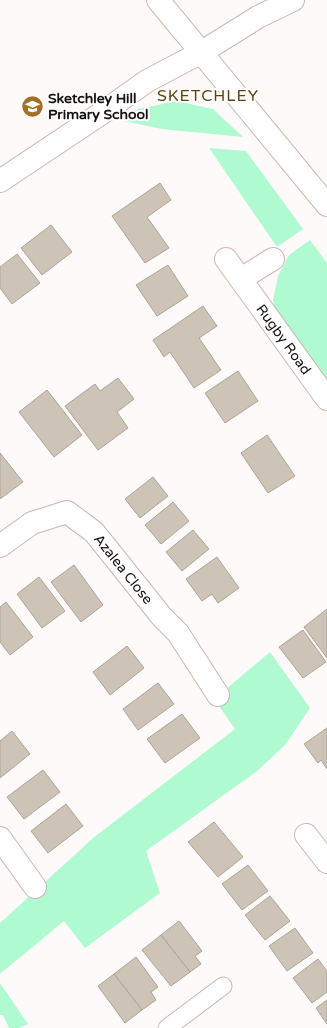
<svg xmlns="http://www.w3.org/2000/svg" width="327" height="1028" viewBox="0 0 327 1028" font-family="'Varela Round',sans-serif">
<rect width="100%" height="100%" fill="#fefaf9"/>
<!-- green -->
<g fill="#b0fad1">
<path d="M 177,101 L 213,109 L 243,137 L 162,129 L 124,121 L 138,109 Z"/>
<path d="M 209,148 L 246,151 L 303,229 L 277,247 Z"/>
<path d="M 310,240 L 327,263 L 327,385 L 275,314 L 273,300 L 278,276 L 289,255 Z"/>
<path d="M 270,652 L 310,708 L 285,745 L 257,771 L 146,851 L 160,893 L 85,948 L 64,921 L 0,974 L 0,923 L 93,838 L 235,729 L 214,699 Z"/>
<path d="M 0,983 L 28,1024 L 19,1028 L 9,1028 L 3,1015 L 0,1015 Z"/>
</g>
<!-- building -->
<g fill="#cdc3b6" stroke="#ada497">
<path d="M 160,183 L 171,200 L 147,217 L 169,248 L 145,263 L 112,216 Z"/>
<path d="M 51,225 L 72,252 L 42,275 L 21,248 Z"/>
<path d="M 17,254 L 40,283 L 12,304 L 0,288 L 0,267 Z"/>
<path d="M 168,265 L 188,296 L 157,316 L 136,285 Z"/>
<path d="M 203,306 L 217,326 L 199,338 L 221,370 L 194,388 L 170,352 L 164,357 L 153,340 Z"/>
<path d="M 238,371 L 258,401 L 225,423 L 205,393 Z"/>
<path d="M 118,378 L 134,399 L 117,412 L 128,428 L 98,450 L 65,406 L 95,384 L 100,391 Z"/>
<path d="M 47,390 L 82,435 L 54,457 L 19,412 Z"/>
<path d="M 267,435 L 295,476 L 268,493 L 241,453 Z"/>
<path d="M 0,453 L 23,482 L 0,499 Z"/>
<path d="M 153,477 L 168,496 L 140,518 L 125,499 Z"/>
<path d="M 173,502 L 189,521 L 161,544 L 145,525 Z"/>
<path d="M 193,530 L 209,549 L 182,571 L 166,552 Z"/>
<path d="M 217,557 L 239,588 L 218,603 L 212,594 L 202,601 L 186,579 Z"/>
<path d="M 74,565 L 103,605 L 81,622 L 51,582 Z"/>
<path d="M 39,577 L 65,611 L 42,628 L 17,594 Z"/>
<path d="M 6,602 L 33,637 L 10,655 L 0,642 L 0,607 Z"/>
<path d="M 327,609 L 327,658 L 304,627 Z"/>
<path d="M 303,630 L 326,662 L 303,678 L 279,647 Z"/>
<path d="M 127,646 L 144,668 L 110,695 L 93,672 Z"/>
<path d="M 158,683 L 174,704 L 138,730 L 123,709 Z"/>
<path d="M 182,714 L 200,738 L 165,763 L 147,739 Z"/>
<path d="M 327,728 L 327,769 L 321,760 L 318,763 L 304,744 Z"/>
<path d="M 12,731 L 30,754 L 0,778 L 0,741 Z"/>
<path d="M 43,770 L 60,792 L 24,819 L 7,797 Z"/>
<path d="M 66,804 L 83,826 L 48,853 L 31,831 Z"/>
<path d="M 214,822 L 243,857 L 218,877 L 188,842 Z"/>
<path d="M 248,865 L 268,891 L 242,910 L 222,884 Z"/>
<path d="M 270,896 L 290,921 L 265,940 L 245,915 Z"/>
<path d="M 179,921 L 202,951 L 195,956 L 201,964 L 190,972 L 161,935 Z"/>
<path d="M 295,928 L 313,953 L 287,971 L 269,946 Z"/>
<path d="M 161,935 L 190,972 L 171,986 L 142,950 Z"/>
<path d="M 136,957 L 158,987 L 151,992 L 156,1000 L 142,1010 L 114,974 Z"/>
<path d="M 318,959 L 327,971 L 327,992 L 312,1003 L 293,978 Z"/>
<path d="M 114,974 L 142,1010 L 125,1023 L 98,986 Z"/>
<path d="M 327,1000 L 327,1024 L 316,1008 Z"/>
</g>
<g fill="none" stroke-linecap="round" stroke-linejoin="round">
<defs>
<path id="service" d="M 167,1028 L 223,986"/>
<g id="minor">
<path d="M 0,181 L 102,113 L 147,81 L 202,52 L 258,17 L 293,0"/>
<path id="s1" d="M 226,259 L 327,399"/>
<path d="M 241,279 L 273,259"/>
<path id="s2" d="M 0,546 L 32,523 L 67,512 L 94,532 L 162,617 L 178,633 L 218,695"/>
<path d="M 306,835 L 327,862"/>
<path d="M 0,838 L 35,887"/>
</g>
<path id="secondary" d="M 158,0 L 327,205"/>
</defs>
<!-- service casing -->
<use href="#service" stroke="#c8b8b1" stroke-width="19"/>
<!-- minor casing -->
<use href="#minor" stroke="#c8b8b1" stroke-width="24"/>
<!-- secondary casing -->
<use href="#secondary" stroke="#c8b8b1" stroke-width="24"/>
<!-- service -->
<use href="#service" stroke="#fff" stroke-width="17"/>
<!-- minor -->
<use href="#minor" stroke="#fff" stroke-width="22"/>
<!-- secondary -->
<use href="#secondary" stroke="#fff" stroke-width="22"/>
</g>
<!-- icons -->
<defs>
<symbol id="school-disc" viewBox="-11 -11 22 22"><circle r="9.5" fill="#a27026" stroke="#fff"/><path d="M0-5L7-2L0 1L-7-2ZM-4 1L0 2.5L4 1V4Q0 6-4 4Z" fill="#fff"/></symbol>
</defs>
<g fill-rule="evenodd">
<use href="#school-disc" x="20" y="94" width="25" height="25"/>
</g>
<g text-anchor="middle" dominant-baseline="central" stroke-width="4" stroke-linejoin="round" paint-order="stroke">
<!-- poi labels -->
<g font-size="14" font-weight="bold" fill="#17110f" stroke="#fff" text-anchor="start">
<text x="48" y="98">Sketchley Hill<tspan x="48" dy="16">Primary School</tspan></text>
</g>
<!-- street labels -->
<g font-size="14" fill="#17110f" stroke="#fff">
<text stroke="none"><textPath href="#s1" startOffset="99">Rugby Road</textPath></text>
<text stroke="none"><textPath href="#s2" startOffset="157">Azalea Close</textPath></text>
</g>
<!-- quarter labels -->
<g font-size="16" letter-spacing="1" fill="#62400a" stroke="#fff">
<text x="208" y="96">SKETCHLEY</text>
</g>
</g>
</svg>
